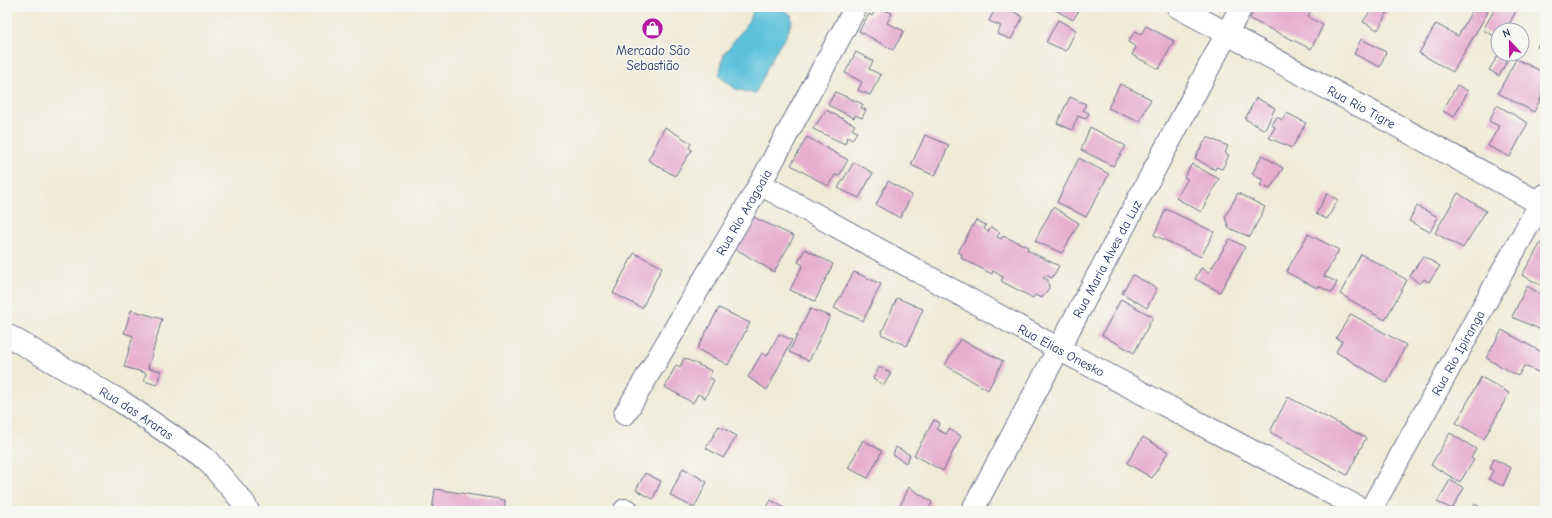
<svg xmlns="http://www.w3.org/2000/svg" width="1552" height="518" viewBox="0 0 1552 518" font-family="'Comic Neue',sans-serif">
<rect width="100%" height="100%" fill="#f6f6f2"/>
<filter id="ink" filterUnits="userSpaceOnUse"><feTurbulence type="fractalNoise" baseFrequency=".025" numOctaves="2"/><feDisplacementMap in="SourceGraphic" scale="8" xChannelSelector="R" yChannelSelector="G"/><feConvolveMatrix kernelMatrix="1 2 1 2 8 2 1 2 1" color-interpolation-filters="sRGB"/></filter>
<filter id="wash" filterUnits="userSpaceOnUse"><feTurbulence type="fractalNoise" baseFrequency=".012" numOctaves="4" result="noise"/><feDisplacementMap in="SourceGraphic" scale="16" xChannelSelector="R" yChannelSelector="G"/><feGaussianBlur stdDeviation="0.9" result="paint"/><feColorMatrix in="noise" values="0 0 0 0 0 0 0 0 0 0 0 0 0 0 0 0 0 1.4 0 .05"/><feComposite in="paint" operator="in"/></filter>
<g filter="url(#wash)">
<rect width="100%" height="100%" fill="#f0ebd7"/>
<!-- water -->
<path fill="#5cc1da" stroke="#3c789c" d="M 755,7 L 780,7 L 791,15 L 792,21 L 786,36 L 774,54 L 755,94 L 736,89 L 719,76 L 724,54 L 747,24 Z"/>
<g id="blocks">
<!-- building -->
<g fill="#e7adce">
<path d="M 877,7 L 892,13 L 887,23 L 904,31 L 893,50 L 859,31 L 869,14 L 872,16 Z"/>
<path d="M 1001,7 L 1006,7 L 1023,17 L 1011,39 L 997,34 L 1001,26 L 989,21 L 995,8 L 1000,10 Z"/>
<path d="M 1050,7 L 1081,7 L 1073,20 Z"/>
<path d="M 1255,7 L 1312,7 L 1308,17 L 1323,25 L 1311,49 L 1250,19 Z"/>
<path d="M 1373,7 L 1390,7 L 1378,30 L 1363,22 Z"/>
<path d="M 1474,7 L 1479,7 L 1488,12 L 1453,72 L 1419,53 L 1436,24 L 1458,36 Z"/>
<path d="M 1496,7 L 1509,7 L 1516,11 L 1506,30 L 1498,30 L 1498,38 L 1483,30 Z"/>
<path d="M 1058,20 L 1076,30 L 1066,51 L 1046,42 Z"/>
<path d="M 1146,26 L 1174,41 L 1159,69 L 1132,55 L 1136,47 L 1128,42 L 1135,31 L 1141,34 Z"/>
<path d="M 1545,33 L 1545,51 L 1537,47 Z"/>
<path d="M 1361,39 L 1386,52 L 1380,67 L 1354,54 Z"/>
<path d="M 856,52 L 873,61 L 869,69 L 881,75 L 870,95 L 858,90 L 862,82 L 845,73 Z"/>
<path d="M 1499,54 L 1508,59 L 1499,76 L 1489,70 Z"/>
<path d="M 1516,59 L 1545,73 L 1545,89 L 1534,112 L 1498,93 Z"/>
<path d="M 1120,84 L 1151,99 L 1139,122 L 1108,108 Z"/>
<path d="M 1457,85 L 1468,91 L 1454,117 L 1443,111 Z"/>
<path d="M 835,92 L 863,104 L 861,108 L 866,110 L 862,118 L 855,115 L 854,118 L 828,105 Z"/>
<path d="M 1070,97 L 1086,104 L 1083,110 L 1089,113 L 1086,119 L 1078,116 L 1072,130 L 1057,123 Z"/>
<path d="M 1256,98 L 1275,108 L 1265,130 L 1245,119 Z"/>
<path d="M 1497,105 L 1528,123 L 1510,157 L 1488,146 L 1499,126 L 1489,121 Z"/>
<path d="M 826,110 L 855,125 L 852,129 L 857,132 L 852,140 L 847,137 L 845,144 L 813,129 Z"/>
<path d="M 1287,113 L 1306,123 L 1292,148 L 1269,138 L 1275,127 L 1272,125 L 1277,117 L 1282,120 Z"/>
<path d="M 665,127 L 691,143 L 689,148 L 692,150 L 675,176 L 648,160 Z"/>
<path d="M 1090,127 L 1126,146 L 1113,166 L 1081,150 Z"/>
<path d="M 925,135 L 949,145 L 935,176 L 911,165 Z"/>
<path d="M 807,137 L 848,160 L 839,176 L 835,175 L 828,186 L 791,165 Z"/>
<path d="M 1207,137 L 1228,146 L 1225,153 L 1229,155 L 1222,169 L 1216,167 L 1215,170 L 1195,158 Z"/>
<path d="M 1262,155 L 1283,168 L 1270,189 L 1260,185 L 1263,180 L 1252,174 Z"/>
<path d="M 1079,158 L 1109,174 L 1086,217 L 1057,202 Z"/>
<path d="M 854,162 L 873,173 L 859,198 L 838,188 Z"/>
<path d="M 1192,164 L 1219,179 L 1201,212 L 1176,198 L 1188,179 L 1184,177 Z"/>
<path d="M 888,181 L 912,195 L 900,218 L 876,205 Z"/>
<path d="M 1238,193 L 1265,207 L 1250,237 L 1229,228 L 1225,217 Z"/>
<path d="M 1458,193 L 1486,211 L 1463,248 L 1435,233 Z"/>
<path d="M 1327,194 L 1338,200 L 1327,219 L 1316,214 Z"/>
<path d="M 1417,206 L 1438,217 L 1430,232 L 1409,221 Z"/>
<path d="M 1053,207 L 1079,223 L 1062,253 L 1035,241 Z"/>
<path d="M 1166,209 L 1214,232 L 1201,257 L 1154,235 Z"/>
<path d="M 751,216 L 794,236 L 774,272 L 734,248 Z"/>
<path d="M 976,220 L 986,225 L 984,229 L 988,232 L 991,227 L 1000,232 L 997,237 L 1001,239 L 1003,236 L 1017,242 L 1028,247 L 1027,250 L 1059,266 L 1052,278 L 1045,275 L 1043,278 L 1048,280 L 1049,288 L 1042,298 L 1035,295 L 1033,298 L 1001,281 L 1003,277 L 993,271 L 992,274 L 961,258 L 962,254 L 958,252 Z"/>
<path d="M 1308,234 L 1339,250 L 1324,276 L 1337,282 L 1332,293 L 1318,286 L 1317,288 L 1286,272 Z"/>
<path d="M 1230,239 L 1245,247 L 1220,292 L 1195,279 L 1201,268 L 1209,272 Z"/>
<path d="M 1542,241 L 1545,242 L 1545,317 L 1539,329 L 1512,317 L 1527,286 L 1540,294 L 1544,287 L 1522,275 Z"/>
<path d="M 805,249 L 833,264 L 815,301 L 790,290 L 803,265 L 798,262 Z"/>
<path d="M 634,253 L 662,267 L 642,308 L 613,293 Z"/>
<path d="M 1361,254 L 1407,280 L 1385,320 L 1340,294 Z"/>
<path d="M 1423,256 L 1440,266 L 1429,282 L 1424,279 L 1420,284 L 1410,276 Z"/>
<path d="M 854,272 L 881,284 L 863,321 L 834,308 Z"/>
<path d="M 1133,275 L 1157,288 L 1147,308 L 1122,293 Z"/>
<path d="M 897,298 L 923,309 L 907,346 L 881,334 Z"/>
<path d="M 1121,299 L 1153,317 L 1134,353 L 1102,335 Z"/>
<path d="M 719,308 L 750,323 L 728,365 L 697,349 Z"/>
<path d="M 810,309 L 830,316 L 809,361 L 789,352 Z"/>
<path d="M 131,310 L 162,319 L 148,368 L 161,371 L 157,385 L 144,381 L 146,373 L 124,367 L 133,336 L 124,333 Z"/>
<path d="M 1351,314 L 1406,345 L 1387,383 L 1336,352 L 1342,341 L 1336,338 Z"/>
<path d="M 1502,330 L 1545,354 L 1545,375 L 1524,366 L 1518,376 L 1486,358 Z"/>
<path d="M 779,334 L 792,340 L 767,390 L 748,377 L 762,353 L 767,356 Z"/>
<path d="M 960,339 L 1003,361 L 988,390 L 945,365 Z"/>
<path d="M 684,358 L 712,371 L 709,377 L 714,380 L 705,398 L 698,394 L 693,403 L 665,387 L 676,365 L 680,367 Z"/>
<path d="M 879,367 L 891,373 L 884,385 L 873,379 Z"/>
<path d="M 1481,377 L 1509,393 L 1484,439 L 1456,423 Z"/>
<path d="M 1288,397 L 1366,438 L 1347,475 L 1270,432 Z"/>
<path d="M 934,420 L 940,423 L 936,429 L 946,434 L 949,429 L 961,436 L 943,471 L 914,455 Z"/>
<path d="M 719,426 L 737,436 L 723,458 L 706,448 Z"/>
<path d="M 1450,433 L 1476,449 L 1471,458 L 1474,460 L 1460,482 L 1431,465 Z"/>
<path d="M 1143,437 L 1168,452 L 1152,478 L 1127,463 Z"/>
<path d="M 863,440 L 882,451 L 868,478 L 848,468 Z"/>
<path d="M 896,447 L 910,455 L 906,463 L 893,455 Z"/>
<path d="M 1494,459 L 1511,468 L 1503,486 L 1488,479 L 1493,471 L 1490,468 Z"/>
<path d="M 683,468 L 707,482 L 694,508 L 670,495 Z"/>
<path d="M 645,473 L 661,481 L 653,499 L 636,490 Z"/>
<path d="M 1450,480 L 1464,488 L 1452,509 L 1437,502 Z"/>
<path d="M 909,487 L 932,502 L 928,511 L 898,511 Z"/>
<path d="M 435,489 L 505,500 L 505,511 L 432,511 Z"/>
<path d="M 771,500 L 789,511 L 765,511 Z"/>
<path d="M 1475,504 L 1486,511 L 1470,511 Z"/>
</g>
</g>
</g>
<g filter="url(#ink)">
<use href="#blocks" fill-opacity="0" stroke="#667188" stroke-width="1"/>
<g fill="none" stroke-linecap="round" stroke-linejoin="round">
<defs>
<g id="street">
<path id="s1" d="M 1178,7 L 1545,206"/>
<path id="s2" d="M 760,184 L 1059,349 L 1365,511"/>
<path id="s3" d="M 7,335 L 122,402 L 207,460 L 244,503 L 248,511"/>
<path id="s4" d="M 625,414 L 760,184 L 856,7"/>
<path d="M 625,510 L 628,511"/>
<path id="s5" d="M 972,511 L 1241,7"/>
<path id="s6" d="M 1370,511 L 1545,195"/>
</g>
</defs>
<!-- street casing -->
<use href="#street" stroke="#667188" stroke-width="24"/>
<!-- street -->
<use href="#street" stroke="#fff" stroke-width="22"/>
</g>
</g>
<!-- icons -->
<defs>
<symbol id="shop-disc" viewBox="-11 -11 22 22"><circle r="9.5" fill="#b5179e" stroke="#f6f6f2"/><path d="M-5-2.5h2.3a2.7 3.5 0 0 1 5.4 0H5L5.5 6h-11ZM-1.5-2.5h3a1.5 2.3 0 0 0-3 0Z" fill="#fff"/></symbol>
</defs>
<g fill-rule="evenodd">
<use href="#shop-disc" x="640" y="16" width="25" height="25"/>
</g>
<g text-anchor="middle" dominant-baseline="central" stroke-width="3.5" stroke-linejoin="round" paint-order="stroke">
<!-- poi labels -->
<g font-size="13" fill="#1b2f5e" stroke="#f6f6f2">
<text x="653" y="50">Mercado São<tspan x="653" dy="15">Sebastião</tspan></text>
</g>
<!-- street labels -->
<g font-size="13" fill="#1b2f5e" stroke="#f6f6f2">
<text stroke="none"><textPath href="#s1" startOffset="209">Rua Rio Tigre</textPath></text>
<text stroke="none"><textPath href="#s4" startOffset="234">Rua Rio Aragoaia</textPath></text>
<text stroke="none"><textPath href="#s5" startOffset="286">Rua Maria Alves da Luz</textPath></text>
<text stroke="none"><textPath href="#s2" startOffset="344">Rua Elias Onesko</textPath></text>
<text stroke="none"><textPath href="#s6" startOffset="181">Rua Rio Ipiranga</textPath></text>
<text stroke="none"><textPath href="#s3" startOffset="151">Rua das Araras</textPath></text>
</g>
</g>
<!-- margin -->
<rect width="1552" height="518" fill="none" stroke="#f6f6f2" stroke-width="24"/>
<!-- north arrow -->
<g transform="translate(1510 42) rotate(338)"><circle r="19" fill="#f6f6f2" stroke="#9ea6b7"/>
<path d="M0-3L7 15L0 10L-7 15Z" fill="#b5179e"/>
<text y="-6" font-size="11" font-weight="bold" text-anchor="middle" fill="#1b2f5e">N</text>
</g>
</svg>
